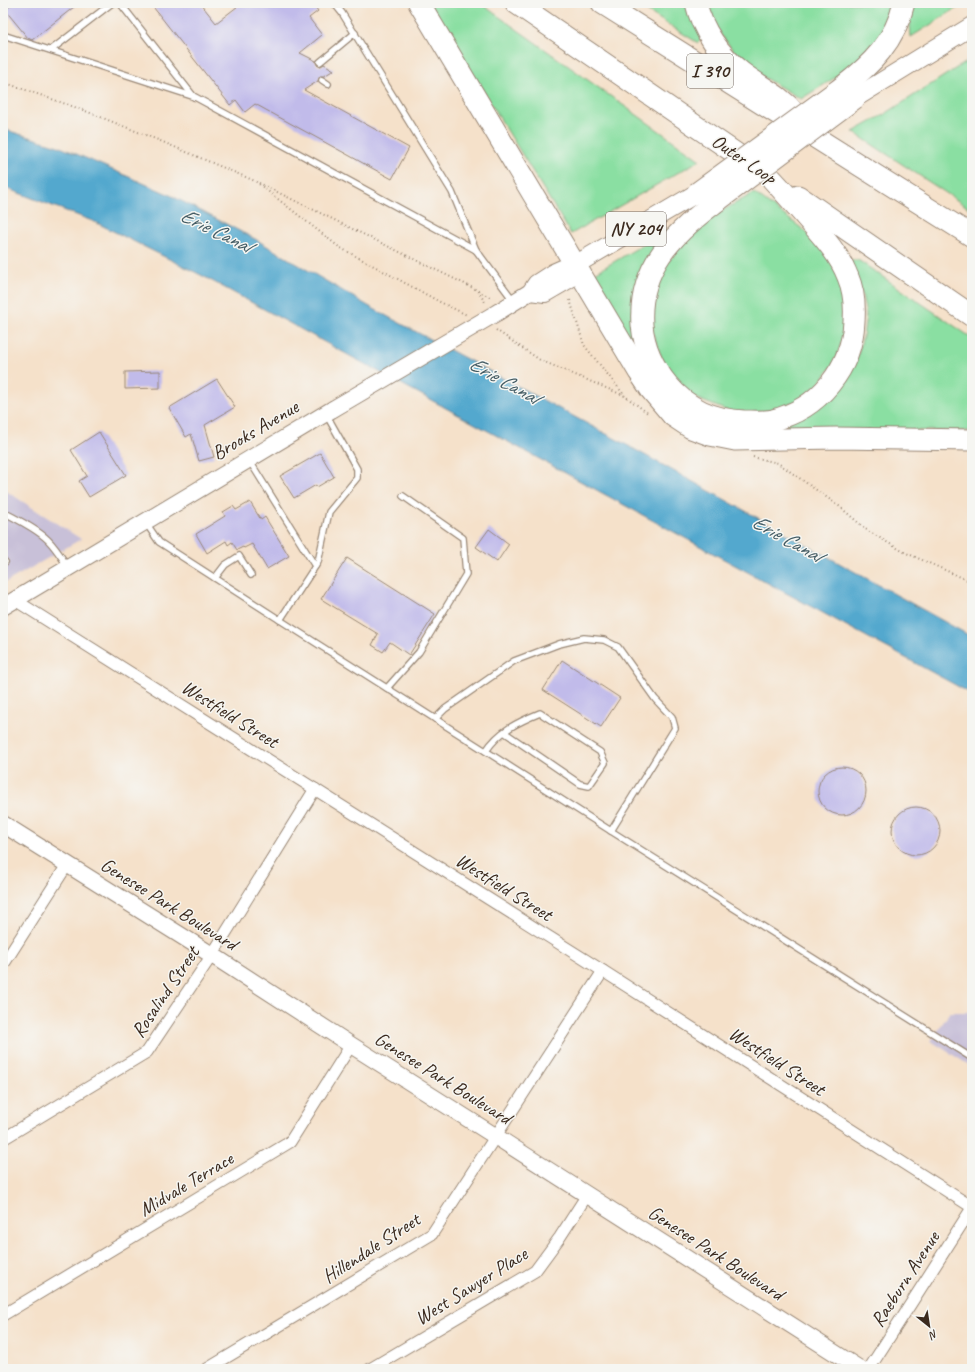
<svg xmlns="http://www.w3.org/2000/svg" width="975" height="1372" viewBox="0 0 975 1372" font-family="Caveat,sans-serif">
<rect width="100%" height="100%" fill="#f6f6f2"/>
<filter id="ink" filterUnits="userSpaceOnUse"><feTurbulence type="fractalNoise" baseFrequency=".025" numOctaves="2"/><feDisplacementMap in="SourceGraphic" scale="8" xChannelSelector="R" yChannelSelector="G"/><feConvolveMatrix kernelMatrix="1 2 1 2 8 2 1 2 1" color-interpolation-filters="sRGB"/></filter>
<filter id="wash" filterUnits="userSpaceOnUse"><feTurbulence type="fractalNoise" baseFrequency=".012" numOctaves="4" result="noise"/><feDisplacementMap in="SourceGraphic" scale="16" xChannelSelector="R" yChannelSelector="G"/><feGaussianBlur stdDeviation="0.9" result="paint"/><feColorMatrix in="noise" values="0 0 0 0 0 0 0 0 0 0 0 0 0 0 0 0 0 1.4 0 .05"/><feComposite in="paint" operator="in"/></filter>
<g filter="url(#wash)">
<rect width="100%" height="100%" fill="#f5e1ca"/>
<!-- industrial -->
<g fill="#c8c0d8">
<path d="M 3,489 L 81,539 L 3,584 Z"/>
<path d="M 950,1012 L 972,1012 L 972,1067 L 931,1041 Z"/>
</g>
<!-- green -->
<g fill="#8adfa2" stroke="#628460">
<path d="M 429,3 L 480,3 L 700,160 L 571,234 Z"/>
<path d="M 634,3 L 691,3 L 704,35 L 698,43 Z"/>
<path d="M 704,3 L 897,3 L 884,34 L 857,64 L 801,99 L 763,77 L 738,56 L 711,23 Z"/>
<path d="M 912,3 L 965,3 L 911,37 L 910,24 Z"/>
<path d="M 972,58 L 972,210 L 853,132 L 885,114 Z"/>
<path d="M 754,193 L 804,230 L 825,251 L 843,279 L 849,318 L 835,362 L 819,384 L 797,401 L 773,410 L 749,413 L 730,412 L 693,397 L 665,367 L 650,326 L 655,287 L 665,265 L 681,247 L 716,214 Z"/>
<path d="M 671,228 L 639,338 L 629,341 L 592,277 L 595,273 Z"/>
<path d="M 852,260 L 858,260 L 972,338 L 972,431 L 789,430 L 786,424 L 849,374 L 857,358 L 863,336 L 866,315 L 862,295 L 850,264 Z"/>
</g>
<!-- water -->
<path fill="#52a8ce" stroke="#466976" d="M 3,129 L 58,146 L 168,194 L 255,239 L 370,307 L 625,444 L 972,637 L 972,694 L 201,275 L 95,222 L 3,187 Z"/>
<g id="blocks">
<!-- building -->
<g fill="#c1bbea">
<path d="M 14,3 L 79,3 L 32,40 L 28,38 L 5,10 Z"/>
<path d="M 150,3 L 200,3 L 216,23 L 242,3 L 312,3 L 318,11 L 309,18 L 322,35 L 300,53 L 316,61 L 316,63 L 318,66 L 321,66 L 324,64 L 334,70 L 324,76 L 320,76 L 318,81 L 304,90 L 409,148 L 392,179 L 255,104 L 245,112 L 236,100 L 230,105 Z"/>
<path d="M 160,371 L 160,388 L 125,389 L 125,372 Z"/>
<path d="M 217,379 L 235,407 L 205,425 L 214,457 L 199,461 L 191,434 L 186,437 L 169,408 Z"/>
<path d="M 99,432 L 126,475 L 89,497 L 79,481 L 87,476 L 71,450 Z"/>
<path d="M 320,453 L 334,477 L 317,487 L 316,485 L 294,498 L 280,476 Z"/>
<path d="M 250,502 L 261,520 L 265,517 L 289,556 L 267,569 L 252,544 L 244,548 L 243,547 L 237,550 L 232,542 L 228,545 L 226,541 L 207,553 L 196,534 L 225,516 L 223,512 L 233,506 L 236,510 Z"/>
<path d="M 489,529 L 509,544 L 497,562 L 476,547 Z"/>
<path d="M 347,558 L 435,614 L 409,655 L 390,642 L 383,652 L 372,645 L 378,634 L 321,599 Z"/>
<path d="M 562,660 L 620,698 L 601,727 L 543,690 Z"/>
<circle cx="842" cy="791" r="24"/>
<circle cx="916" cy="831" r="24"/>
</g>
</g>
</g>
<g filter="url(#ink)">
<use href="#blocks" fill-opacity="0" stroke="#988674" stroke-width="1"/>
<g fill="none" stroke-linecap="round" stroke-linejoin="round">
<defs>
<g id="lane">
<path d="M 120,3 L 194,97"/>
<path d="M 334,3 L 342,13 L 452,192 L 476,250 L 513,300"/>
<path d="M 3,35 L 195,97 L 476,250"/>
<path d="M 51,50 L 112,3"/>
<path d="M 320,62 L 355,33"/>
<path d="M 322,80 L 328,84"/>
<path d="M 249,460 L 315,566"/>
<path d="M 3,512 C 17,519 37,529 48,540 C 56,548 62,558 68,567"/>
<path d="M 146,523 L 159,542 L 280,620 L 318,562 L 329,512 L 357,478 L 357,469 L 326,414"/>
<path d="M 3,560 L 5,562"/>
<path d="M 215,578 L 225,565 L 239,556 L 251,575"/>
<path d="M 280,620 L 611,831 L 972,1058"/>
<path d="M 387,688 L 419,652 L 466,574 L 463,538 L 403,496"/>
<path d="M 435,719 L 445,709 L 514,661 L 559,644 L 584,638 L 604,640 L 618,647 L 655,699 L 672,717 L 675,728 L 611,831"/>
<path d="M 486,751 C 499,731 518,722 540,713 L 600,752 L 605,763 L 589,786 L 580,784 L 504,732"/>
</g>
<g id="street">
<path d="M 15,600 L 603,971 L 972,1207"/>
<path d="M 3,963 L 5,962 L 67,865"/>
<path d="M 3,1139 L 147,1052 L 212,955 L 315,789"/>
<path d="M 3,1315 L 290,1142 L 351,1045"/>
<path d="M 207,1369 L 432,1234 L 603,971"/>
<path d="M 370,1369 L 535,1271 L 560,1237 L 587,1195"/>
<path d="M 869,1369 L 972,1208"/>
</g>
<g id="secondary">
<path d="M 530,292 L 545,294 L 569,280 L 572,267"/>
<path d="M 498,312 L 530,292 L 536,283 L 553,272 L 562,268 L 572,267 L 575,265"/>
<path d="M 3,607 L 333,409"/>
<path d="M 3,824 L 212,955 L 351,1045 L 495,1136 L 860,1369"/>
</g>
<g id="primary">
<path d="M 855,98 L 972,26"/>
<path d="M 575,265 L 697,193"/>
</g>
<g id="highway">
<path d="M 419,3 L 639,372 L 651,390 L 673,416 L 691,428 L 710,435 L 735,440 L 836,438 L 972,440"/>
<path d="M 516,3 L 757,168"/>
<path d="M 602,3 L 972,236"/>
<path d="M 696,3 C 702,30 720,55 741,72 C 759,86 780,95 795,113"/>
<path d="M 841,88 C 871,65 895,42 904,3"/>
<path d="M 798,196 L 972,316"/>
<path d="M 713,204 C 672,235 638,269 642,325 C 644,347 654,368 668,385 C 688,409 714,420 744,421 C 753,421 763,422 773,420 C 819,409 852,368 854,321 C 855,307 854,291 848,277 C 840,256 825,239 810,222 C 798,208 785,193 772,179"/>
</g>
</defs>
<!-- lane casing -->
<use href="#lane" stroke="#988674" stroke-width="8"/>
<!-- street casing -->
<use href="#street" stroke="#988674" stroke-width="13"/>
<!-- secondary casing -->
<use href="#secondary" stroke="#988674" stroke-width="18"/>
<!-- primary casing -->
<use href="#primary" stroke="#988674" stroke-width="20"/>
<!-- highway casing -->
<use href="#highway" stroke="#988674" stroke-width="23"/>
<!-- path -->
<g stroke="#988674" stroke-width="2" stroke-dasharray="1 3" stroke-linecap="butt">
<path d="M 3,82 L 83,110 L 158,140 L 255,181 L 339,247 L 440,302 L 467,315"/>
<path d="M 259,183 L 477,290 L 485,302"/>
<path d="M 478,291 L 492,298"/>
<path d="M 570,300 L 584,345 L 625,396"/>
<path d="M 496,330 L 540,360 L 625,396 L 649,414"/>
<path d="M 753,457 L 778,463 L 839,506 L 868,531 L 904,552 L 972,582"/>
</g>
<!-- lane -->
<use href="#lane" stroke="#fff" stroke-width="5.5"/>
<!-- street -->
<use href="#street" stroke="#fff" stroke-width="11"/>
<!-- secondary -->
<use href="#secondary" stroke="#fff" stroke-width="16"/>
<!-- primary -->
<use href="#primary" stroke="#fff" stroke-width="18"/>
<!-- highway -->
<use href="#highway" stroke="#fff" stroke-width="21"/>
<defs>
<path id="secondary-bridge" d="M 333,409 L 498,312"/>
<g id="highway-bridge">
<path d="M 697,193 L 841,88"/>
<path d="M 713,204 L 855,98"/>
</g>
</defs>
<!-- secondary-bridge casing -->
<use href="#secondary-bridge" stroke="#988674" stroke-width="18" stroke-linecap="butt"/>
<!-- highway-bridge casing -->
<use href="#highway-bridge" stroke="#988674" stroke-width="23" stroke-linecap="butt"/>
<!-- secondary-bridge -->
<use href="#secondary-bridge" stroke="#fff" stroke-width="16"/>
<!-- highway-bridge -->
<use href="#highway-bridge" stroke="#fff" stroke-width="21"/>
</g>
</g>
<g text-anchor="middle" dominant-baseline="central" stroke-width="3" stroke-linejoin="round" paint-order="stroke">
<!-- shield labels -->
<g fill="#f6f6f2" stroke="#73675e" stroke-width="1">
<rect x="687" y="54" width="46" height="34" rx="3"/>
<rect x="606" y="212" width="60" height="34" rx="3"/>
</g>
<g font-size="19" font-weight="bold" fill="#3b2a1e">
<text x="710" y="71">I 390</text>
<text x="636" y="229">NY 204</text>
</g>
<!-- street labels -->
<g font-size="20" fill="#3b2a1e" stroke="#f6f6f2">
<text transform="translate(744 159) rotate(34)">Outer Loop</text>
<text transform="translate(255 430) rotate(-31)">Brooks Avenue</text>
<text transform="translate(230 714) rotate(32)">Westfield Street</text>
<text transform="translate(504 887) rotate(32)">Westfield Street</text>
<text transform="translate(169 904) rotate(32)">Genesee Park Boulevard</text>
<text transform="translate(165 992) rotate(-56)">Rosalind Street</text>
<text transform="translate(777 1061) rotate(33)">Westfield Street</text>
<text transform="translate(443 1078) rotate(32)">Genesee Park Boulevard</text>
<text transform="translate(186 1184) rotate(-31)">Midvale Terrace</text>
<text transform="translate(371 1248) rotate(-33)">Hillendale Street</text>
<text transform="translate(716 1253) rotate(33)">Genesee Park Boulevard</text>
<text transform="translate(905 1279) rotate(-57)">Raeburn Avenue</text>
<text transform="translate(471 1286) rotate(-32)">West Sawyer Place</text>
</g>
<!-- water labels -->
<g font-size="21" font-style="italic" fill="#445c64" stroke="#f6f6f2">
<text transform="translate(216 230) rotate(26)">Erie Canal</text>
<text transform="translate(504 380) rotate(29)">Erie Canal</text>
<text transform="translate(787 538) rotate(29)">Erie Canal</text>
</g>
</g>
<!-- margin -->
<rect width="975" height="1372" fill="none" stroke="#f6f6f2" stroke-width="16"/>
<!-- north arrow -->
<g transform="translate(929 1326) rotate(150)" stroke="#f6f6f2" stroke-width="3" paint-order="stroke">
<path d="M0-3L7 15L0 10L-7 15Z" fill="#3b2a1e"/>
<text y="-6" font-size="11" font-weight="bold" text-anchor="middle" fill="#3b2a1e">N</text>
</g>
</svg>
